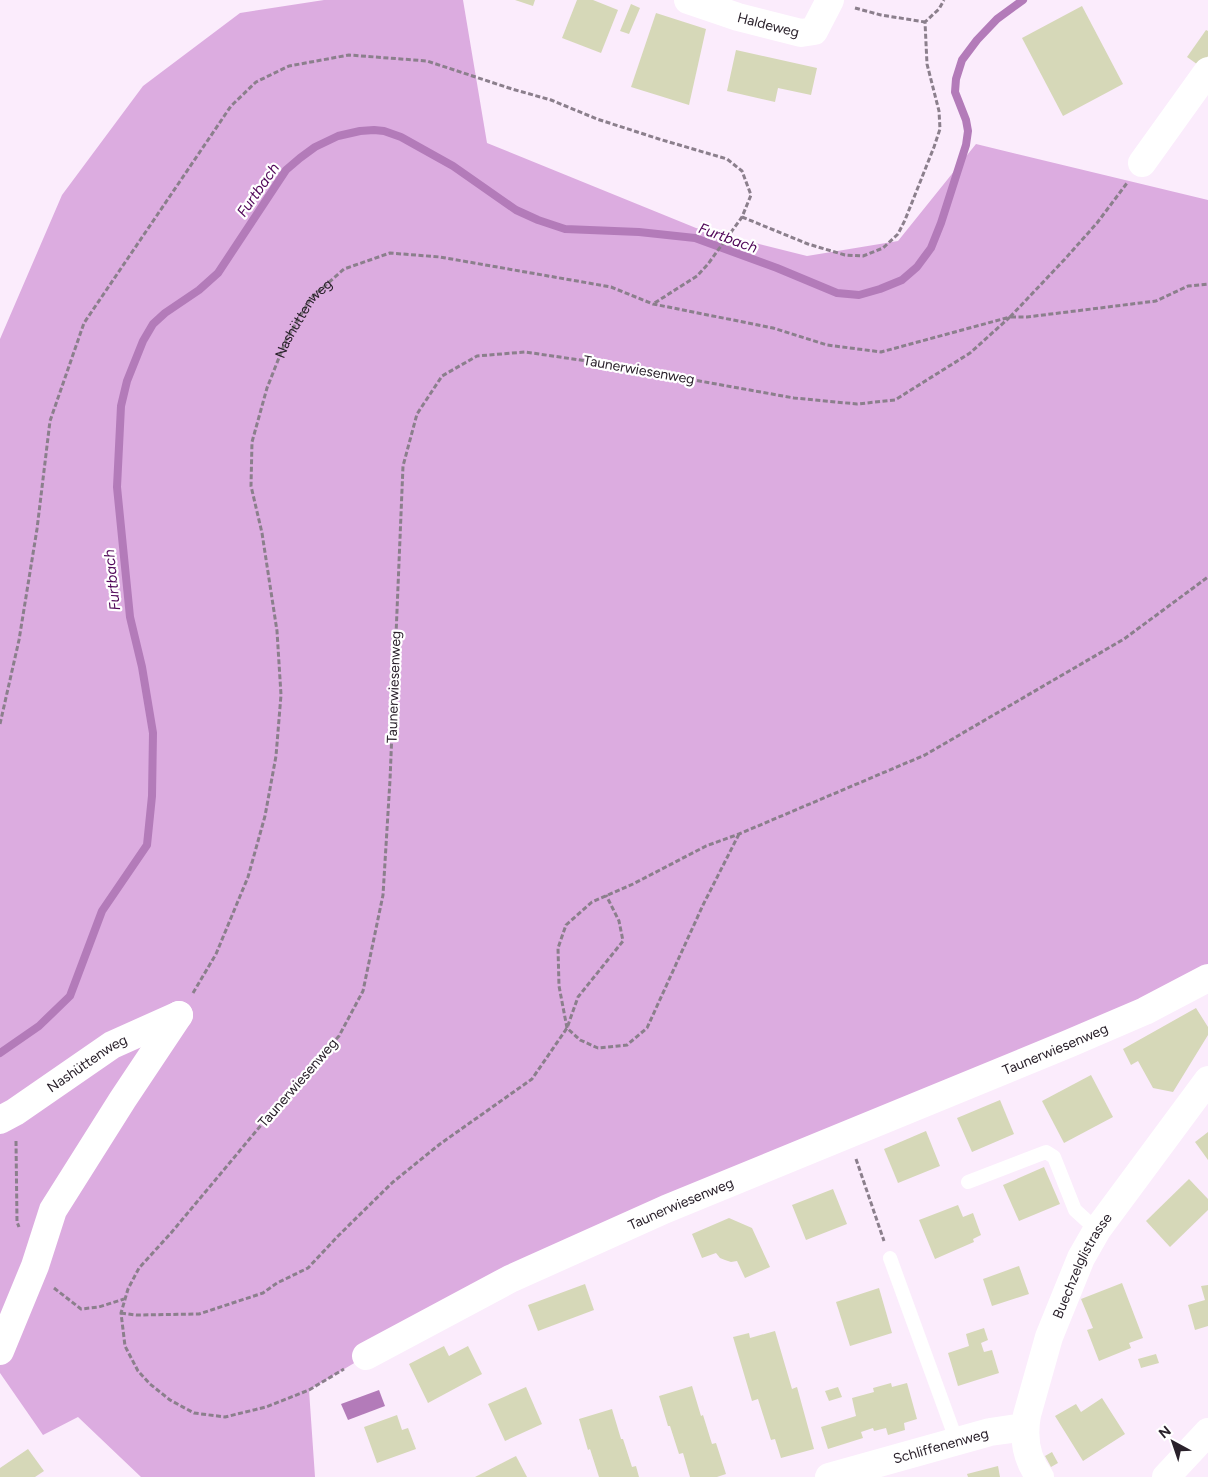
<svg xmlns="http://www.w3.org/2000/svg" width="1208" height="1477" viewBox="0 0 1208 1477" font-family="Figtree,sans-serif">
<rect width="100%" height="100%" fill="#fbecfc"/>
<!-- green -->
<path fill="#dcace0" d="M 324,0 L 463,0 L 487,143 L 696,228 L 807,256 L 898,241 L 976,144 L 1208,200 L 1208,978 L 366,1356 L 309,1390 L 315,1477 L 141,1477 L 78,1417 L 43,1435 L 0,1373 L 0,339 L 62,195 L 143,86 L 240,13 Z"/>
<!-- water -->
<path fill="#b37bb9" d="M 379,1390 L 385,1406 L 348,1420 L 341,1404 Z"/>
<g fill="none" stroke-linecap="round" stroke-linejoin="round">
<!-- stream -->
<path stroke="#b37bb9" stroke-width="8" d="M 0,1053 L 39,1026 L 70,996 L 102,911 L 147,845 L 152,796 L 153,733 L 142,667 L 130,617 L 117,487 L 121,406 L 127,381 L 143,341 L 153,324 L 165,313 L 199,290 L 218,273 L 286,170 L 300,158 L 315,147 L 338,136 L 360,131 L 374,130 L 384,131 L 401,137 L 453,166 L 516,210 L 538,220 L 565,229 L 639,232 L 695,238 L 777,268 L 837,293 L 859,295 L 880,289 L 902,280 L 917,267 L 931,248 L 941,223 L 966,145 L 968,131 L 966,120 L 955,92 L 956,79 L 962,60 L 977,40 L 997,19 L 1023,0"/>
</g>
<!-- building -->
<g fill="#d6d8b8">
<path d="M 515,0 L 535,0 L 533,6 Z"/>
<path d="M 577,0 L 593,0 L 618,10 L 601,53 L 562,38 Z"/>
<path d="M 631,4 L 640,8 L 629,34 L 620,31 Z"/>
<path d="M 1082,6 L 1123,84 L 1063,116 L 1022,38 Z"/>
<path d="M 656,13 L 706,29 L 689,105 L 631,87 Z"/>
<path d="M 1206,30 L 1208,31 L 1208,56 L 1201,67 L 1187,57 Z"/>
<path d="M 736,50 L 817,68 L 811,95 L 778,88 L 775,102 L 727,91 Z"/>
<path d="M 1196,1008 L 1208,1027 L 1208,1035 L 1173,1092 L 1153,1088 L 1138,1061 L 1131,1065 L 1123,1049 Z"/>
<path d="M 1091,1075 L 1113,1117 L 1064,1143 L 1042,1101 Z"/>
<path d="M 1000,1100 L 1014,1134 L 972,1152 L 957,1118 Z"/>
<path d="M 926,1131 L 940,1166 L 898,1183 L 884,1149 Z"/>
<path d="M 1208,1132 L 1208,1160 L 1195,1142 Z"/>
<path d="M 1044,1167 L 1060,1204 L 1019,1221 L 1003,1185 Z"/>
<path d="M 1189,1179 L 1208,1199 L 1208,1210 L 1170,1247 L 1146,1221 Z"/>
<path d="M 833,1189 L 847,1224 L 806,1240 L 792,1205 Z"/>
<path d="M 958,1205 L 963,1217 L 973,1213 L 981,1235 L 973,1239 L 974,1242 L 935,1259 L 919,1220 Z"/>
<path d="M 729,1218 L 752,1228 L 770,1267 L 745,1278 L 737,1261 L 731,1262 L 725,1260 L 720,1258 L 716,1253 L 702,1258 L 692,1234 Z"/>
<path d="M 1019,1266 L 1029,1294 L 992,1306 L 983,1279 Z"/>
<path d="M 1122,1283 L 1143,1338 L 1129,1343 L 1131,1348 L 1099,1361 L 1087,1330 L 1093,1328 L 1081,1299 Z"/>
<path d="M 585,1284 L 594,1310 L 538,1331 L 528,1305 Z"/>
<path d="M 1208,1285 L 1208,1326 L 1195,1330 L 1188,1305 L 1205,1300 L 1201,1286 Z"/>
<path d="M 879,1288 L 892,1333 L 850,1346 L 836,1302 Z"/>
<path d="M 984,1328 L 988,1340 L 981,1343 L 984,1352 L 992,1350 L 999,1373 L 958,1386 L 948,1353 L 969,1346 L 966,1334 Z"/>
<path d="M 775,1331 L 792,1389 L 797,1387 L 814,1449 L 781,1458 L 775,1439 L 771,1440 L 758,1399 L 752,1401 L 733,1337 L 749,1333 L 750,1338 Z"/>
<path d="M 444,1346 L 449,1356 L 468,1346 L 482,1374 L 428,1403 L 409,1364 Z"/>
<path d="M 1156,1354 L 1159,1363 L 1141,1368 L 1138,1359 Z"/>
<path d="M 891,1383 L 892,1387 L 907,1383 L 917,1419 L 904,1423 L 905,1430 L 888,1435 L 886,1428 L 874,1431 L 873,1428 L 861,1432 L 863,1438 L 828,1449 L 821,1427 L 856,1416 L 852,1398 L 874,1392 L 873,1388 Z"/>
<path d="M 692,1386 L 701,1416 L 703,1415 L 712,1444 L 716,1443 L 726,1474 L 717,1477 L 690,1477 L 683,1453 L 679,1454 L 670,1426 L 668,1426 L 659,1396 Z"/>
<path d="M 526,1387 L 542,1424 L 505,1441 L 488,1404 Z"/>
<path d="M 838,1387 L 842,1397 L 829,1401 L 825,1391 Z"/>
<path d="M 1102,1398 L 1125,1434 L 1083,1461 L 1055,1416 L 1076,1404 L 1081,1412 Z"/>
<path d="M 612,1409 L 621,1439 L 623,1439 L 632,1467 L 636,1466 L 639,1477 L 599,1477 L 590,1449 L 588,1450 L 579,1419 Z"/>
<path d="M 397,1415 L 402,1430 L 408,1428 L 416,1449 L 377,1463 L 364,1427 Z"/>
<path d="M 28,1449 L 44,1471 L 35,1477 L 0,1477 L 0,1468 Z"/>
<path d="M 1052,1452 L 1058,1463 L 1051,1467 L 1045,1456 Z"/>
<path d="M 516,1456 L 527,1477 L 475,1477 Z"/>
<path d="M 998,1466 L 1000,1477 L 968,1477 L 967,1474 Z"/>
</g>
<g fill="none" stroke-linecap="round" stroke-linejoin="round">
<!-- path -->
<g stroke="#8b7f8c" stroke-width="3" stroke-dasharray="5 2.5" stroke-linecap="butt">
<path d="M 855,8 L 881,15 L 925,22"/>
<path d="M 742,217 L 808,244 L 845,255 L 863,256 L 883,248 L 898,234 L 905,220 L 934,147 L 940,129 L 939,111 L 927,64 L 925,22 L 939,9 L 944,0"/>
<path d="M 1010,317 L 1065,259 L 1097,223 L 1127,183"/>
<path d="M 1011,317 L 1027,317 L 1156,301 L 1188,286 L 1208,284"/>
<path d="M 0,724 L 19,640 L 37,529 L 50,421 L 84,323 L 231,106 L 256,82 L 289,66 L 349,55 L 427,61 L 512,89 L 551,100 L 597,119 L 659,139 L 727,159 L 742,171 L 751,195 L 742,217 L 708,264 L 697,276 L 653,304"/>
<path d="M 739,834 L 703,905 L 647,1028 L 627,1045 L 598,1048 L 580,1040 L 567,1028 L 559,986 L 558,948 L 566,925 L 592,902 L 633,884 L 706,846 L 739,834 L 925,755 L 1124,639 L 1208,577"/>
<path id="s1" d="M 193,993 L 216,954 L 248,877 L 265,816 L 276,756 L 281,695 L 277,631 L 262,533 L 251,486 L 252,442 L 267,388 L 286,340 L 311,298 L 344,269 L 390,253 L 440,257 L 611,287 L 653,304 L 773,328 L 827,345 L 881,352 L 1010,317 L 970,353 L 895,400 L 857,404 L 794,398 L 594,362 L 525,352 L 477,356 L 442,376 L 417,414 L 403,466 L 390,780 L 383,895 L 363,991 L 339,1036 L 303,1075 L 171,1233 L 139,1268 L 128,1289 L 121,1313 L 125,1346 L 138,1371 L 150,1384 L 170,1400 L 194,1413 L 225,1417 L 266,1407 L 309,1390 L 344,1369"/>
<path d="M 16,1141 L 17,1222 L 19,1227"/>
<path d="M 856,1159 L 884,1241"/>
<path d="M 54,1288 L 81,1309 L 99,1307 L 124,1299"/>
<path d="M 121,1313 L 136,1315 L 199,1314 L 263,1293 L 277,1283 L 308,1268 L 338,1236 L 393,1182 L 440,1144 L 532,1079 L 567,1028 L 578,997 L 623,941 L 619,921 L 606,895"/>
</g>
<!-- lane -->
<g stroke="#fff" stroke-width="14">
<path d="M 968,1182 L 1046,1152 L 1054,1157 L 1075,1210 L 1097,1230"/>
<path d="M 890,1258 L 953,1431 L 955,1442"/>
</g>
<!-- street -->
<g stroke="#fff" stroke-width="28">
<path id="s2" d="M 688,0 L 738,17 L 801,33 L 814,31 L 830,0"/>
<path d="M 1142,163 L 1208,71"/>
<path id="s3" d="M 0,1120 L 15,1112 L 112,1045 L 179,1015"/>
<path d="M 0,1351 L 35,1266 L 53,1210 L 123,1099 L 179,1015"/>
<path id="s4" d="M 366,1356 L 510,1279 L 666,1209 L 1068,1044 L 1145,1011 L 1208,978"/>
<path id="s5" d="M 829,1477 L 990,1432 L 1025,1427"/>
<path id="s6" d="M 1040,1477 C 1026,1459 1023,1437 1027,1415 L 1049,1337 L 1081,1258 L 1097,1230 L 1208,1080"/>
<path d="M 1166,1477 L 1208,1432"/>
</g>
</g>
<g text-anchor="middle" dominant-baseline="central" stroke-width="4.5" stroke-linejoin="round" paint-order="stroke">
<!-- street labels -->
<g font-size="14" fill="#2a212b" stroke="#fff">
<text stroke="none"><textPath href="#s2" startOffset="84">Haldeweg</textPath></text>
<text stroke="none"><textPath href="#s1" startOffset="705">Nashüttenweg</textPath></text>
<text transform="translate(639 370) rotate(10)">Taunerwiesenweg</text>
<text transform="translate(394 687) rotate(-88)">Taunerwiesenweg</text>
<text stroke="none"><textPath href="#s4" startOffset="755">Taunerwiesenweg</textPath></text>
<text stroke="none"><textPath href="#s3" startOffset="104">Nashüttenweg</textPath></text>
<text transform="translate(298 1083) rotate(-49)">Taunerwiesenweg</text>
<text stroke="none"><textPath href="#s4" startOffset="350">Taunerwiesenweg</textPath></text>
<text stroke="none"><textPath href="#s6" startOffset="225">Buechzelglistrasse</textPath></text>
<text stroke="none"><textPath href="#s5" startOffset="116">Schliffenenweg</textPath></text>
</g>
<!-- water labels -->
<g font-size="15" font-style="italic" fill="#500658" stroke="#fff">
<text transform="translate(258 190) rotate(-55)">Furtbach</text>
<text transform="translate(728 238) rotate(20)">Furtbach</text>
<text transform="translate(112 580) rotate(-96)">Furtbach</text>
</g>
</g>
<!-- north arrow -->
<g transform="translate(1173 1442) rotate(320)" stroke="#ffffff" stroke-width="4" paint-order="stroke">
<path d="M0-4L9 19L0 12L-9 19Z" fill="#2a212b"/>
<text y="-8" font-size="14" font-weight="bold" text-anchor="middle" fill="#2a212b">N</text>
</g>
</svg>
